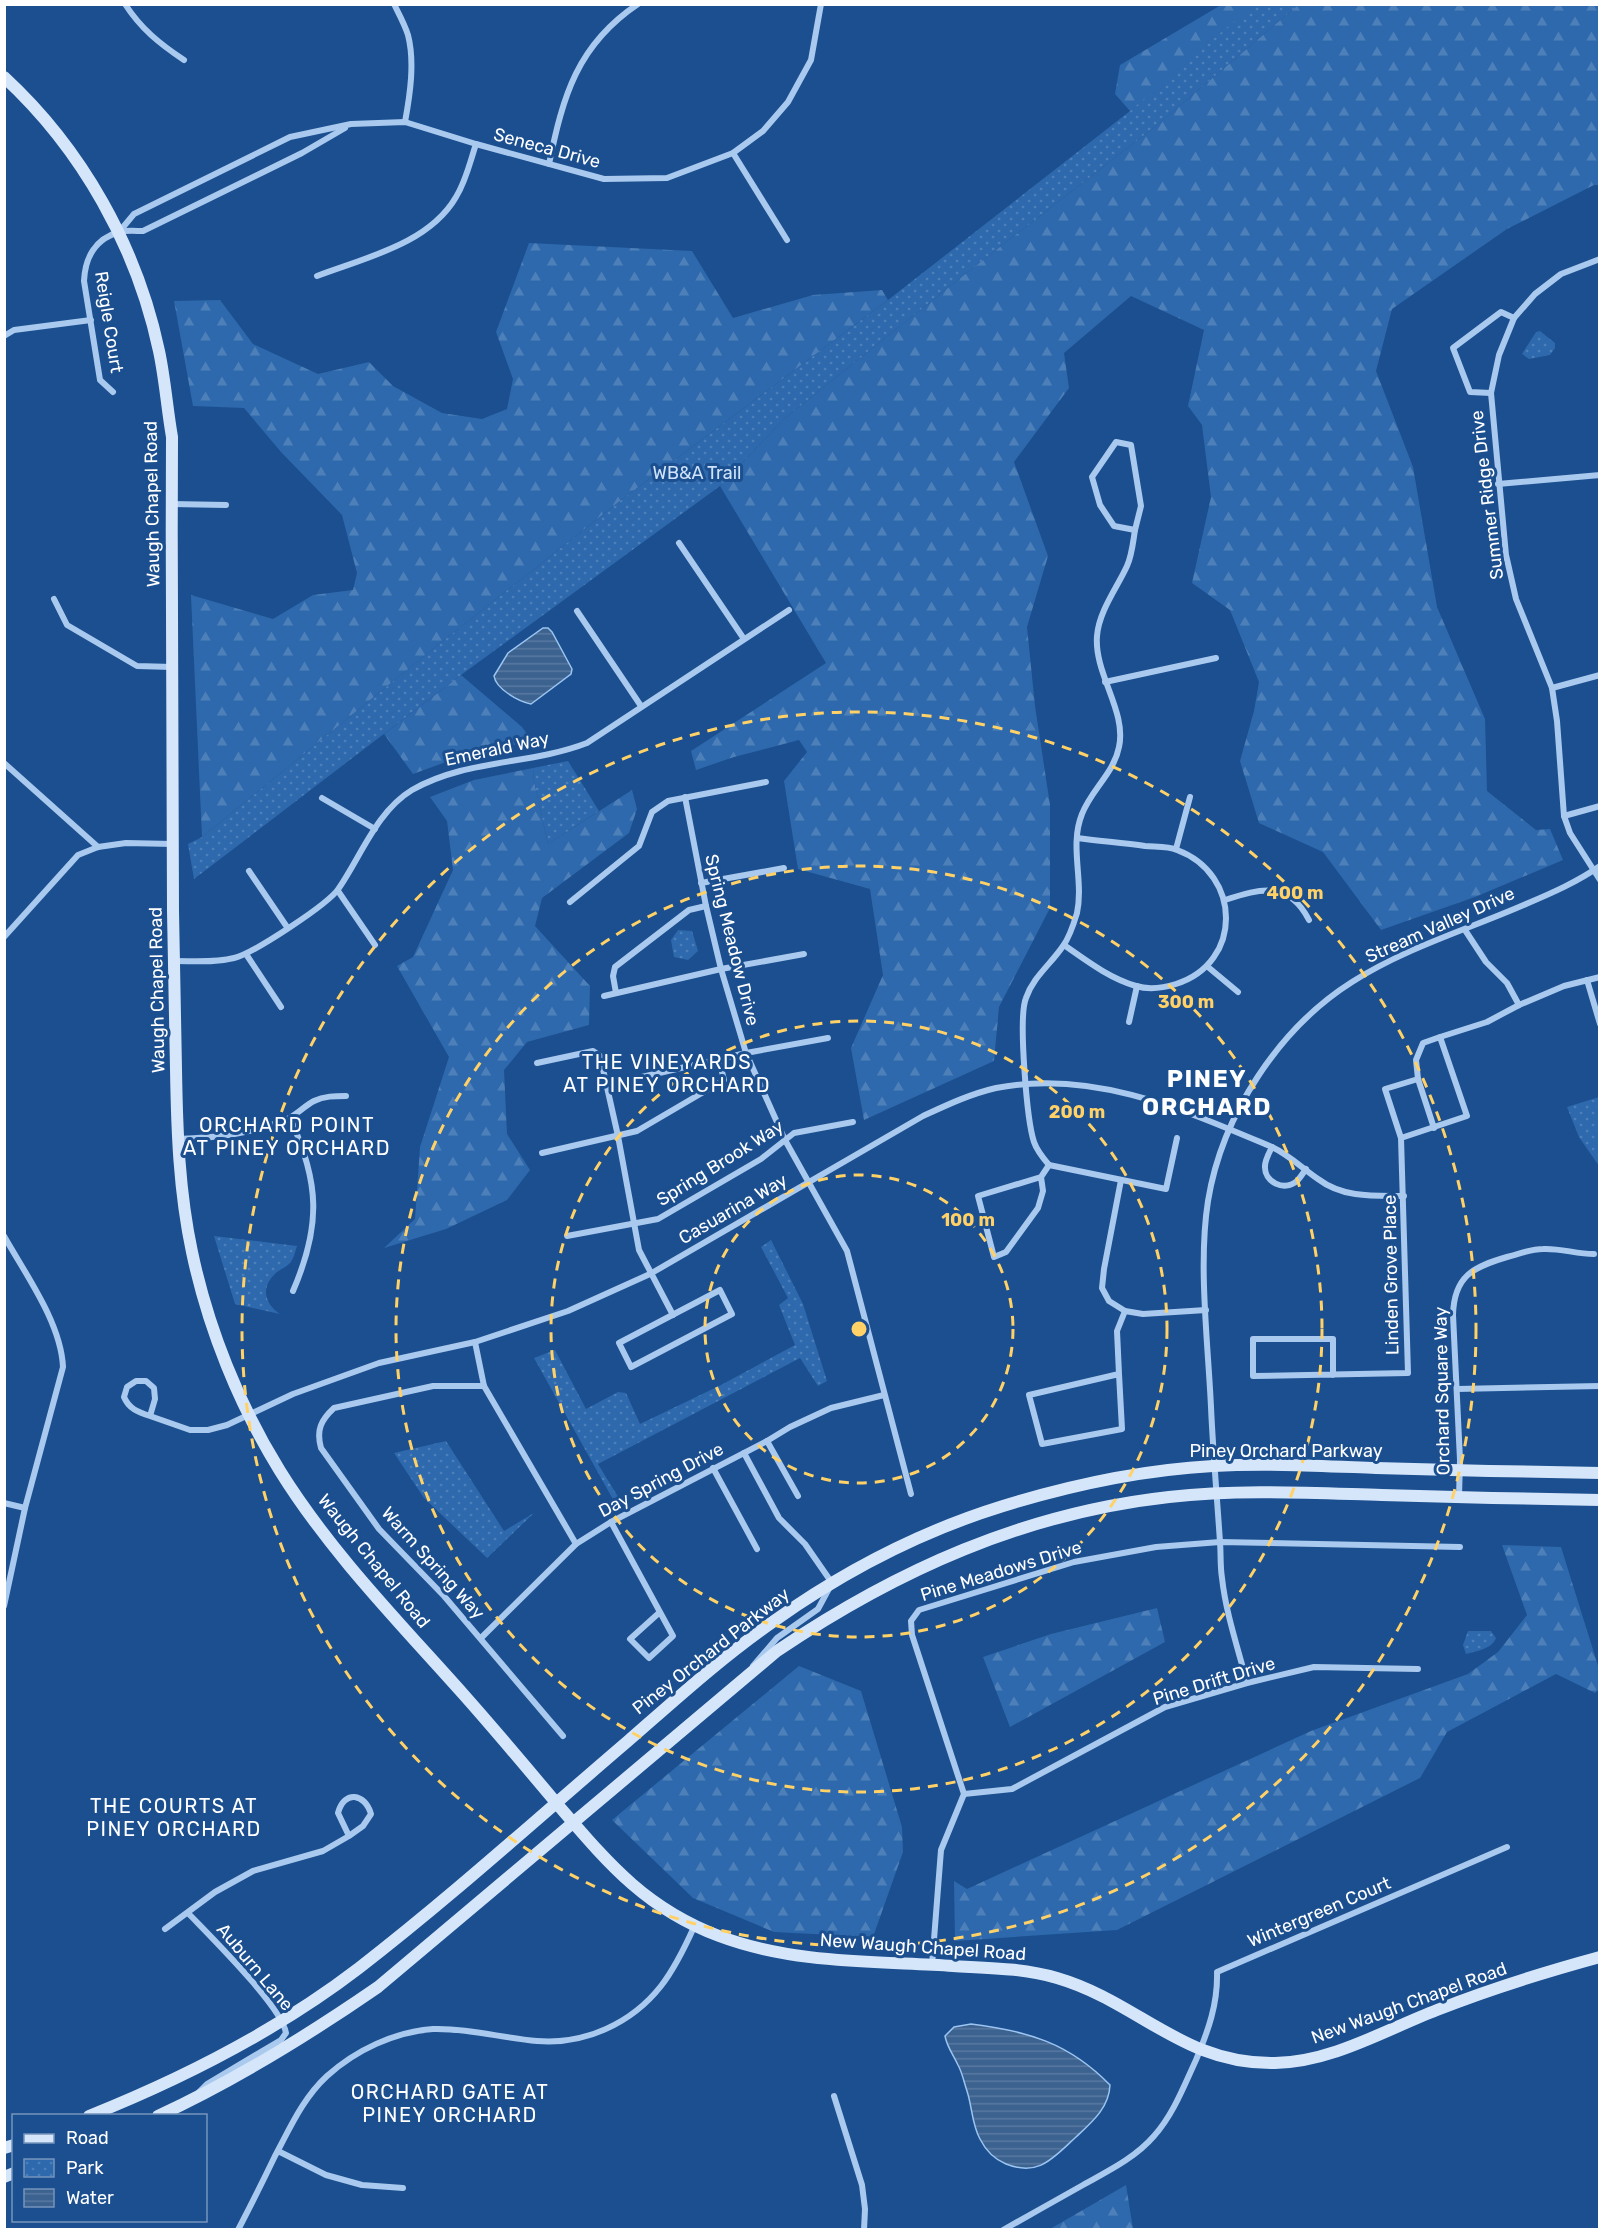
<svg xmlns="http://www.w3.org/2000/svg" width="1604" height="2234" viewBox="0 0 1604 2234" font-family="Rubik,sans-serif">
<defs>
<pattern id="forest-firs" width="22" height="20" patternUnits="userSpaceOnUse" patternTransform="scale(1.5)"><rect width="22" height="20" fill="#2e69ad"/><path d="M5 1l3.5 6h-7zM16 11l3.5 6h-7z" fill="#4d80b9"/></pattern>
<pattern id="park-dots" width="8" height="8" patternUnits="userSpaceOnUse" patternTransform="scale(1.5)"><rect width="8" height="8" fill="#2e69ad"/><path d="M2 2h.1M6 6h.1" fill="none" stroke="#4d80b9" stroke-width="1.8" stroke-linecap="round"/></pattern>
<pattern id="water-rules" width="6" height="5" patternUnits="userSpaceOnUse" patternTransform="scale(1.5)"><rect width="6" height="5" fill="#3c6290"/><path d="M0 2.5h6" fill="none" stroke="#597aa1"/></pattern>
</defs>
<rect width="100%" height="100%" fill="#1b4f8f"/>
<!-- forest -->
<g fill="url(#forest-firs)">
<path d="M 1221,5 L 1257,5 L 1220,39 L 1130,111 L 1115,94 L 1120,65 Z"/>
<path d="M 1298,5 L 1599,5 L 1599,185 L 1594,185 L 1507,229 L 1392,309 L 1376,371 L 1413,467 L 1437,607 L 1485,719 L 1487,791 L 1536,830 L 1550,829 L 1563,860 L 1475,897 L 1381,930 L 1323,852 L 1259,823 L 1240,761 L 1254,711 L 1259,682 L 1230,610 L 1192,583 L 1211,497 L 1202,425 L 1188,406 L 1204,330 L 1131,296 L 1064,353 L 1069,388 L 1014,462 L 1048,556 L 1027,627 L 1035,706 L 1050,805 L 1050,908 L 999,1007 L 994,1061 L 864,1120 L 851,1048 L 883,975 L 870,889 L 798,869 L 784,781 L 807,752 L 799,740 L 734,757 L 696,770 L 691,751 L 826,663 L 720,486 L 785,418 L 974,267 L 1157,125 Z"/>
<path d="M 529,243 L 692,251 L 733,318 L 813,295 L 882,290 L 888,300 L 620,501 L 433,649 L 202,837 L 191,595 L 273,619 L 313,595 L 353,590 L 357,573 L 342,515 L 281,452 L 244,408 L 193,406 L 174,301 L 220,300 L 253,344 L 318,374 L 369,362 L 393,386 L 442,413 L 482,419 L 507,409 L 513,379 L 496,332 Z"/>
<path d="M 461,675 L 522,727 L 532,741 L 465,755 L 413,774 L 384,734 Z"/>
<path d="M 533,768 L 534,781 L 548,844 L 632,790 L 637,809 L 629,833 L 542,898 L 535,926 L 590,986 L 589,1025 L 527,1042 L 504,1070 L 507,1134 L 530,1170 L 507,1200 L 446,1229 L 384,1248 L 415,1219 L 420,1147 L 449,1057 L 397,966 L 413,957 L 453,870 L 447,821 L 430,797 L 474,780 Z"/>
<path d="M 1502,1545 L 1561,1547 L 1599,1669 L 1599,1689 L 1595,1693 L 1556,1674 L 1447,1732 L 1420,1778 L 1117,1930 L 955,1941 L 954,1881 L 967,1889 L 1311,1731 L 1468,1674 L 1498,1652 L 1527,1615 Z"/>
<path d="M 1157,1608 L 1165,1642 L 1010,1727 L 983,1657 L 1051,1634 Z"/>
<path d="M 799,1666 L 861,1691 L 902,1827 L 903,1852 L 873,1937 L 774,1932 L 693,1898 L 612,1820 Z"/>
<path d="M 1126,2185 L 1133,2229 L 1050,2229 Z"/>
</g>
<!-- park -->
<g fill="url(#park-dots)">
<path d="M 1253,5 L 1298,5 L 1157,125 L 974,267 L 785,418 L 720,486 L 461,675 L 194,879 L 188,844 L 202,837 L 433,649 L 620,501 L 888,300 L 1130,111 Z"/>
<path d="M 1540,331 L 1555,343 L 1555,348 L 1550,355 L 1529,359 L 1522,354 L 1536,332 Z"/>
<path d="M 568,761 L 599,811 L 548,844 L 534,781 L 533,768 Z"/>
<path d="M 678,930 L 692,931 L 698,951 L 688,960 L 674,957 L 671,940 Z"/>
<path d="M 1599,1097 L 1600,1097 L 1599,1166 L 1579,1137 L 1567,1107 Z"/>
<path d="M 214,1236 L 297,1246 C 295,1252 294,1259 289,1264 C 285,1268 278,1270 274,1275 C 260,1289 266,1305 280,1314 L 235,1304 Z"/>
<path d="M 771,1240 L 803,1304 L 827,1381 L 818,1386 L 800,1358 L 598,1464 L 620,1500 L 615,1503 L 534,1358 L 555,1350 L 586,1409 L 618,1392 L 626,1393 L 640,1424 L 721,1385 L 795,1345 L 779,1305 L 788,1298 L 761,1247 Z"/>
<path d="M 446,1441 L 504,1531 L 534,1513 L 487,1558 L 424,1498 L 394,1453 Z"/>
<path d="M 1468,1631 L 1491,1631 L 1496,1638 C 1492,1649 1477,1651 1466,1654 L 1463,1645 Z"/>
</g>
<!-- water -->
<g fill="url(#water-rules)" stroke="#9cc4f0" stroke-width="1.5">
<path d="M 543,628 L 548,628 L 552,632 L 572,669 L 571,674 L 531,704 C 518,701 496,689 494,676 L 508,653 Z"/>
<path d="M 971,2024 C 1028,2031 1069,2043 1110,2085 C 1109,2108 1092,2122 1076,2137 C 1053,2158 1039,2177 1006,2164 C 994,2159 986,2151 980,2139 C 972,2125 972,2106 967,2091 C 964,2082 962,2072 958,2065 C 953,2054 947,2047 945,2036 L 954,2027 Z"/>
</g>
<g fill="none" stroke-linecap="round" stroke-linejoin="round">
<!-- street -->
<g stroke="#a9c9ee" stroke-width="6">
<path d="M 125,4 C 141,29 160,44 184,60"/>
<path d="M 394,4 C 399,14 405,25 408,35 C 415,62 410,95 405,122"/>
<path d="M 733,153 L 787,240"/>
<path d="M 549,164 C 563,96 577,45 638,4"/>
<path d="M 119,232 L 134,214 L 290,137 L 351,124 L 405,122 L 476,144 L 604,179 L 667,178 L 733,153 L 763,131 L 788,102 L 811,60 L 821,4"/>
<path d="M 1600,259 L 1561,274 L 1535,294 L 1514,318 L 1499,355 L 1491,393 L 1506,555 L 1516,599 L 1552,688 L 1557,721 L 1564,816 L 1570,833 L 1600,880"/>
<path d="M 317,276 C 364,258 429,244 456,197 C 466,181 470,162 476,144"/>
<path d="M 4,336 L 14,330 L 91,320"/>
<path d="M 113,392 L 100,380 L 84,281 C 85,258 95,239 119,232 C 126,230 136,231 143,231 L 302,153 L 345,128"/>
<path d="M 1491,393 L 1470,392 L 1453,348 L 1501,312 L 1514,318"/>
<path d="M 1116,442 L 1131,445 L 1141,506 L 1135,530 L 1114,526 L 1100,505 L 1092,477 Z"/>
<path d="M 1498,484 L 1600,475"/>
<path d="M 171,504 L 226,505"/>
<path d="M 1135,530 C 1133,542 1132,555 1127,566 C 1117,588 1099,611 1097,636 C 1094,674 1127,711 1119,747 C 1114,773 1091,790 1082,814 C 1069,846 1084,880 1077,913 C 1074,923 1069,938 1063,946 C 1051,964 1033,977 1026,998 C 1018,1017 1027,1121 1034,1142 C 1037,1151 1043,1158 1049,1165 L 1166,1189 L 1177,1138"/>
<path d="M 679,543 L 744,639"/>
<path d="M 54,599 L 67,625 L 137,666 L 172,667"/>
<path d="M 577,611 L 641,706"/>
<path d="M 1105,682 L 1216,658"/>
<path d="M 1552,688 L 1600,675"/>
<path d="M 4,763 L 98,847"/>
<path d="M 685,797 L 706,906 L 721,969 L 746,1053 L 785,1140 L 847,1251 L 911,1494"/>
<path d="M 322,798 L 375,829"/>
<path d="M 1564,816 L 1600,806"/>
<path d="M 1176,849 L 1190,797"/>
<path d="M 249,871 L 287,927"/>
<path d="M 701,883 L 784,868"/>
<path d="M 338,891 L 375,945"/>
<path d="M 1225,900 C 1261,888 1289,881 1309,920"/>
<path d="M 570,902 L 639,846 L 652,812 L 668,801 L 766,782"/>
<path d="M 1465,930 L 1486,962 L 1507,983 L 1519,1005"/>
<path d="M 4,937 L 78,855 L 98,847 L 126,843 L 173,844"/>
<path d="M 1064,945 C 1087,961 1109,978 1136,986 C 1149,990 1163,988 1176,984 C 1243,963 1242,874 1177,850 C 1168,846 1155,847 1145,846 C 1123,843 1100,841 1077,838"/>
<path d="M 246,954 L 281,1007"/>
<path d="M 175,961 C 194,961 214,963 234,958 C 252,954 329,904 339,888 C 361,856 377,811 412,790 C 466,759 530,765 587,743 L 789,610"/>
<path d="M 1208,967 L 1238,992"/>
<path d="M 1587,980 L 1600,1024"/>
<path d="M 616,993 L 613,976 L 615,967 L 689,910 L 706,906"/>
<path d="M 604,996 L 721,969 L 804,954"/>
<path d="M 1129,1022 L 1137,986"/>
<path d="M 1440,1037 L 1487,1022 L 1519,1005 L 1564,986 L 1600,977"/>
<path d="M 537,1063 L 593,1051 L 600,1056 L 618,1136 L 639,1250 L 673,1315"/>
<path d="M 1418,1079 L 1434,1128"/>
<path d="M 607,1085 L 746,1053 L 828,1038"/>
<path d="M 290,1118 C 320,1183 321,1226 293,1291"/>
<path d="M 178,1139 C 216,1138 251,1134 287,1119 C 297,1115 304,1106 314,1101 C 324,1096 335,1096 346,1096"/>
<path d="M 1272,1147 C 1269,1153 1265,1160 1265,1166 C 1264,1182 1284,1192 1297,1181 C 1300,1178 1303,1173 1306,1169"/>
<path d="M 542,1153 L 637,1131 L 724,1080 L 719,1059"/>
<path d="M 1041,1177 L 1043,1191 L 1038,1208 L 1006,1252 L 994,1257 L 978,1196 L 1041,1177 L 1049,1165"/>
<path d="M 1121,1180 L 1104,1269 L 1102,1288 L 1109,1301 L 1125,1311 L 1143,1314 L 1206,1310"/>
<path d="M 4,1236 C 26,1275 61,1323 63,1367 L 25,1508 L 4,1606"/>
<path d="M 567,1236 L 658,1219 L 761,1159 L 794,1133 L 853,1122"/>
<path d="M 720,1290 L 732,1314 L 631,1367 L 619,1343 Z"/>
<path d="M 475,1342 L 484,1386 L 576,1544"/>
<path d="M 1119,1374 L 1122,1429 L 1042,1444 L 1029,1395 L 1119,1374 L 1117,1331 L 1125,1311"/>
<path d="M 1333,1375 L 1333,1339 L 1253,1339 L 1253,1376 L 1408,1373 L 1401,1138 L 1467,1116 L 1440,1037 L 1423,1043 L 1416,1060 L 1418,1079 L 1385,1089 L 1401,1138"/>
<path d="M 484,1386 L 433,1386 L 334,1408 C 321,1420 316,1430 321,1448 L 379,1529 L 444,1596 L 563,1736"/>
<path d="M 1457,1389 L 1600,1386"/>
<path d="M 150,1416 C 138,1412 129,1409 124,1397 L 127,1387 L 136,1381 L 146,1381 L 154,1388 L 155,1399 L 150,1416 L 190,1430 L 208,1430 L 227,1425 L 293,1394 L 379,1363 L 475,1342 L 568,1311 L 650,1274 L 923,1116 C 947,1105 970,1094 996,1088 C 1093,1069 1184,1110 1272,1147 C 1289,1155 1302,1168 1318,1179 C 1343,1198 1374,1196 1404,1196"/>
<path d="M 767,1441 L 798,1496"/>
<path d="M 744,1453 L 779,1518 L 805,1544 L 832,1583 L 818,1609 L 777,1638 L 753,1666"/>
<path d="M 713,1468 L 757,1549"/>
<path d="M 1459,1497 L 1460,1460 L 1453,1315 C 1454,1276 1473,1267 1507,1257 C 1519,1254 1531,1249 1543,1249 C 1560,1248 1576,1254 1594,1254"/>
<path d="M 4,1503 L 25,1508"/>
<path d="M 611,1522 L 673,1636 L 649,1658 L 630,1639 L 660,1612"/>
<path d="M 481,1638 L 576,1544 L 611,1522 L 767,1441 L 790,1427 L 831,1408 L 884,1395"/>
<path d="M 1247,1683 C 1238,1648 1226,1614 1222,1578 C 1220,1566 1221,1554 1220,1542 C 1217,1497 1213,1452 1211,1407 C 1208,1343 1198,1264 1208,1201 C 1222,1115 1279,1028 1352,982 C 1405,948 1469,929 1526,904 C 1552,893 1577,882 1600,866"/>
<path d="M 964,1794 L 1012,1789 L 1165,1707 L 1247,1683 L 1314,1667 L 1418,1669"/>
<path d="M 188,1913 C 210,1936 282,2007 286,2033 L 281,2040 L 207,2084 L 199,2092"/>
<path d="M 165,1929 L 215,1892 L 253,1871 L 323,1851 L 349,1836 L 338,1813 C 344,1790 365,1793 371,1814 L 363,1826 L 349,1836"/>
<path d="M 932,1965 L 941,1850 L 964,1794 L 912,1635 L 911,1621 L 919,1610 L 1074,1562 L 1156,1547 L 1220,1542 L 1460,1547"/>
<path d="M 834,2096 L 862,2185 L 865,2209 L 864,2230"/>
<path d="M 278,2151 L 326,2175 L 362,2185 L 403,2188"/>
<path d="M 238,2230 C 251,2205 263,2181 275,2156 C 290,2128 303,2098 327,2076 C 356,2050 394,2032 433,2029 C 468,2028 502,2038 537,2041 C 585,2045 632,2023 661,1986 C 675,1968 685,1947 694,1927"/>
<path d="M 1003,2230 C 1030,2215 1056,2200 1083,2185 C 1108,2171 1135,2158 1154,2136 C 1173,2115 1184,2086 1196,2060 C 1208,2031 1218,2004 1217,1972 L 1507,1847"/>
</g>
<!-- secondary -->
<g stroke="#d6e6fa" stroke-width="12">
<path d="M 4,77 C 82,149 137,247 159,351 C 165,379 167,408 172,437 C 171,595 173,753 173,911 C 174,963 175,1016 176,1069 C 177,1131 179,1191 192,1252 C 208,1328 239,1405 280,1471 C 331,1553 400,1623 464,1695 C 496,1731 527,1768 558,1805 C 608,1863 645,1908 719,1936 C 793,1964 874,1961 953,1966 C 988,1968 1023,1968 1057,1978 C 1139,2002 1183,2065 1275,2063 C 1332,2062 1385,2030 1437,2010 C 1490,1989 1545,1972 1600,1957"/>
<path d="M 89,2116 C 184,2078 278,2030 359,1968 C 452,1896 539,1817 628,1741 C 675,1700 722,1657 774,1621 C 843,1572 922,1531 1003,1506 C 1071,1485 1142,1470 1213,1466 C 1267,1463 1322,1466 1376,1468 C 1451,1470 1525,1472 1600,1473"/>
<path d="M 158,2116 C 236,2080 307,2036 378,1987 L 777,1651 C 897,1570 1024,1513 1169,1497 C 1240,1489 1311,1493 1382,1495 C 1455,1497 1527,1499 1600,1500"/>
<path d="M 4,2148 L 14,2145"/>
<path d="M 4,2177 L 14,2173"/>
</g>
</g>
<!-- distance rings -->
<g fill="none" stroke="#ffd166" stroke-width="3" stroke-dasharray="10 8">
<circle cx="859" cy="1329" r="154"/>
<circle cx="859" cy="1329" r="308"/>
<circle cx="859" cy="1329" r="463"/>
<circle cx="859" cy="1329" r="617"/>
</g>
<g text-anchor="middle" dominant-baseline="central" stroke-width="6" stroke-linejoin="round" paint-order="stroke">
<!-- street labels -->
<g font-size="18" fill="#fff" stroke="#1b4f8f">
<text transform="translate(547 148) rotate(15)">Seneca Drive</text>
<text transform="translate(109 322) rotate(81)">Reigle Court</text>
<text transform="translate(1487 495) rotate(-97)">Summer Ridge Drive</text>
<text transform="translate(152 504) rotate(-91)">Waugh Chapel Road</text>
<text transform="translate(497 749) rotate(-12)">Emerald Way</text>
<text transform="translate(1440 925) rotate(-24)">Stream Valley Drive</text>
<text transform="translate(732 940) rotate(76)">Spring Meadow Drive</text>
<text transform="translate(157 990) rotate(-91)">Waugh Chapel Road</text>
<text transform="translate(720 1163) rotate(-32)">Spring Brook Way</text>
<text transform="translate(733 1209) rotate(-30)">Casuarina Way</text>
<text transform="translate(1391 1275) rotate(-91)">Linden Grove Place</text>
<text transform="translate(1442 1391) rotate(-91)">Orchard Square Way</text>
<text x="1286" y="1451">Piney Orchard Parkway</text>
<text transform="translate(661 1480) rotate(-28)">Day Spring Drive</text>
<text transform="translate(374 1561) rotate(51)">Waugh Chapel Road</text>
<text transform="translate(433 1563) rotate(48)">Warm Spring Way</text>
<text transform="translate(1001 1571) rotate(-17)">Pine Meadows Drive</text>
<text transform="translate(711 1651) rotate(-38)">Piney Orchard Parkway</text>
<text transform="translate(1214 1681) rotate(-17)">Pine Drift Drive</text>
<text transform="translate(1319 1912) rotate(-23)">Wintergreen Court</text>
<text transform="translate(923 1947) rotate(4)">New Waugh Chapel Road</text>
<text transform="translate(255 1967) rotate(50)">Auburn Lane</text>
<text transform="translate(1409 2003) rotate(-20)">New Waugh Chapel Road</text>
</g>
<!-- park labels -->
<g font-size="18" fill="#cfe3fa" stroke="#1b4f8f">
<text x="697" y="473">WB&amp;A Trail</text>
</g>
<!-- neighbourhood labels -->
<g font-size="20" letter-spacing="1.5" fill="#fff" stroke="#1b4f8f">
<text x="667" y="1062">THE VINEYARDS<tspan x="667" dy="23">AT PINEY ORCHARD</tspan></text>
<text x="287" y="1125">ORCHARD POINT<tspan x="287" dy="23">AT PINEY ORCHARD</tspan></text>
<text x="174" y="1806">THE COURTS AT<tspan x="174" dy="23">PINEY ORCHARD</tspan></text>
<text x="450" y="2092">ORCHARD GATE AT<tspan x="450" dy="23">PINEY ORCHARD</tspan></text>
</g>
<!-- district labels -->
<g font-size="24" font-weight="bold" letter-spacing="1.5" fill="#fff" stroke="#1b4f8f">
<text x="1207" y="1079">PINEY<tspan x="1207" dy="28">ORCHARD</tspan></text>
</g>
</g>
<circle cx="859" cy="1329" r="9" fill="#ffd166" stroke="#1b4f8f" stroke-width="3"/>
<g font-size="18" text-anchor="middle" font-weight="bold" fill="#ffd166" stroke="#1b4f8f" stroke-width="6" stroke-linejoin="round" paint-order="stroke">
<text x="1295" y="899">400 m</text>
<text x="1186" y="1008">300 m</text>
<text x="1077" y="1118">200 m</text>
<text x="968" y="1226">100 m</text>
</g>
<!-- border -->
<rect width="1604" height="2234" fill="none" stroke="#ffffff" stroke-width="12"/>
<!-- legend -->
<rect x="12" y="2114" width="195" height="108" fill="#1b4f8f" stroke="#7695bc" stroke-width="1.5"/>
<rect x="24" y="2134" width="30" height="9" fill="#d6e6fa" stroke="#7695bc" stroke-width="1.5"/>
<text x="66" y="2144" font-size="18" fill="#ffffff">Road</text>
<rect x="24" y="2159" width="30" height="18" fill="url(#park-dots)" stroke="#7695bc" stroke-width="1.5"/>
<text x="66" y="2174" font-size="18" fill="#ffffff">Park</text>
<rect x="24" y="2189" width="30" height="18" fill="url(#water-rules)" stroke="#7695bc" stroke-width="1.5"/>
<text x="66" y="2204" font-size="18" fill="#ffffff">Water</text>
</svg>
